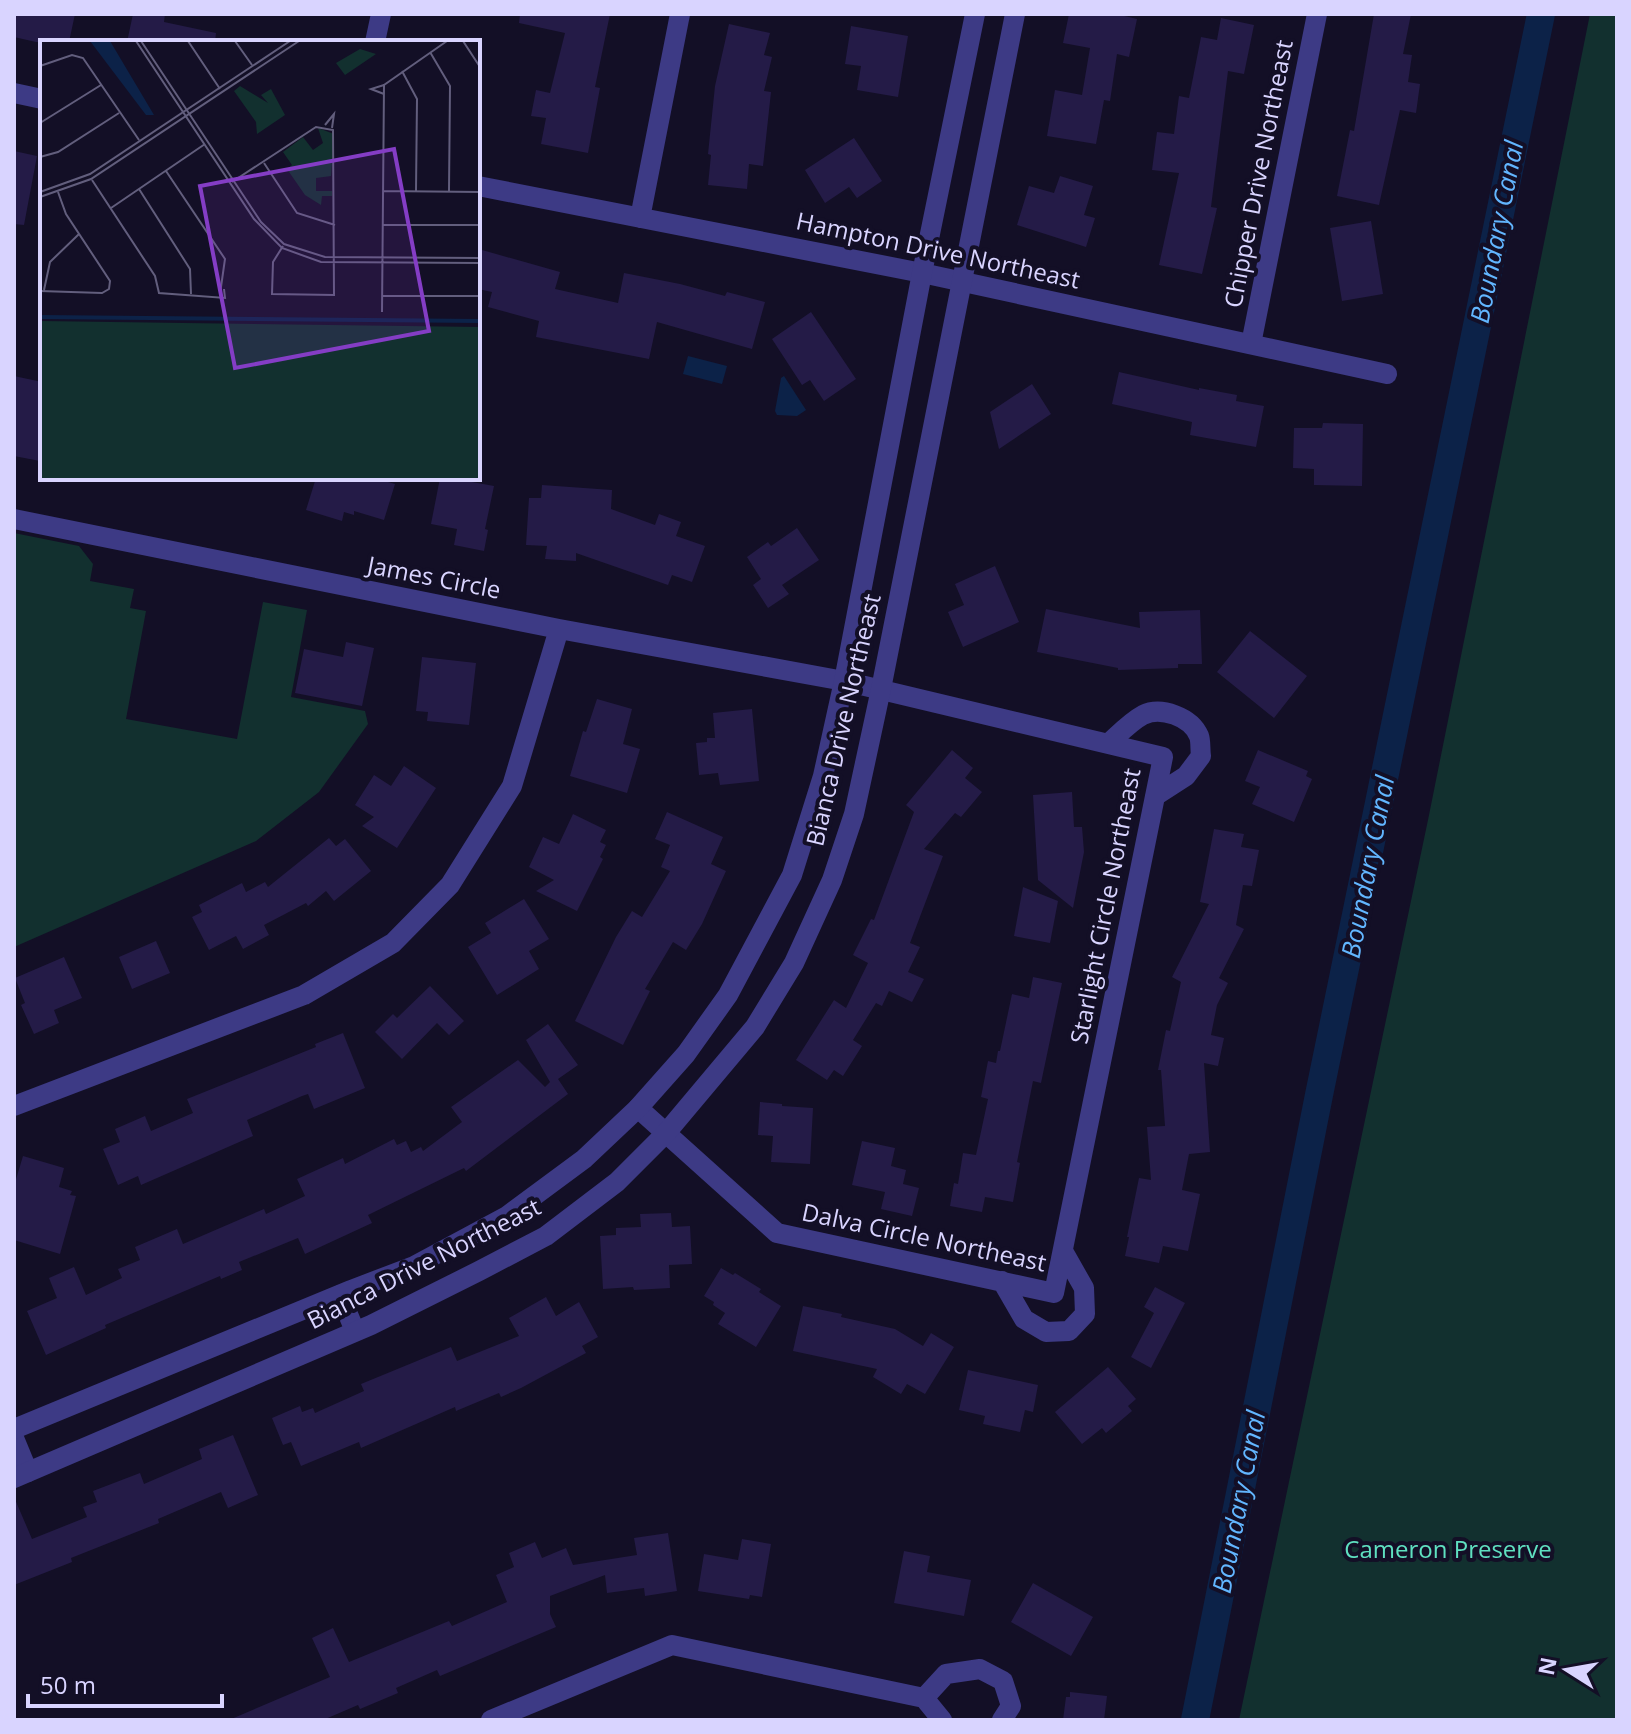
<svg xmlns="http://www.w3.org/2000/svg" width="1631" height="1734" font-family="'Open Sans',sans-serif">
<rect width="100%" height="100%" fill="#130f26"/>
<!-- green -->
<path fill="#12302f" d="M1590 14H1617V1720H1239L1428 820Z
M14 533 79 546 93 564 90 581 134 589 130 608 146 611 126 719 237 739 263 602 307 610 291 697 365 711 368 724 319 792 256 841 14 947Z"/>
<!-- water -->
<path fill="#0c2248" d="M688 356 727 366 722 384 683 374Z
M784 376 806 410 797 416 777 415 775 411 781 378Z"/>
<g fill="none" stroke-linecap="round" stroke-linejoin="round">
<!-- canal -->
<path stroke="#0c2248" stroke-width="28" d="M1195 1720 1319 1095 1541 14"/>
</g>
<!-- building -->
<path fill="#241b47" d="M14 14H75L69 42H36L14 37Z
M133 14H165L164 22 216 33 215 42H127Z
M520 14H610L595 87 600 88 588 153 541 144 546 118 531 116 536 90 550 93 565 33 519 23Z
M1069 14H1116L1137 19 1129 57 1117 54 1110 101 1104 100 1096 144 1047 136 1055 90 1082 95 1090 48 1063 43Z
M1374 14H1411L1403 54 1412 55 1408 82 1420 84 1416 113 1400 110 1379 205 1337 196 1350 130 1354 131Z
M1221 18 1254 25 1244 74 1228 71 1211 207 1217 208 1202 274 1159 265 1179 173 1152 170 1157 132 1174 134 1179 96 1189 98 1201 37 1217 40Z
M729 24 770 33 764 55 772 57 764 91 771 92 763 166 749 164 747 189 708 185 711 155 708 154 715 86Z
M851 26 908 36 898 97 857 90 861 66 845 64Z
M854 138 882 181 857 198 849 187 825 203 805 170Z
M14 151 37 156 24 225 14 224Z
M1060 176 1093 186 1084 215 1095 218 1086 247 1017 225 1029 186 1054 193Z
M1371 221 1383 294 1342 301 1330 228Z
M482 250 560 272 555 289 618 303 624 273 680 284 725 296 727 292 765 302 752 349 657 322 649 359 536 337 539 321 488 307 492 292 478 289V263Z
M811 312 856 379 824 401 810 380 802 385 772 339Z
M1119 372 1199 390V388L1237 395 1236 401 1264 406 1256 447 1190 435 1192 422 1112 404Z
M14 376 42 382V450L40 461 14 456Z
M1032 384 1051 414 999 449 990 412Z
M1323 423 1363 424 1362 486 1314 485V469L1293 468 1294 428H1322Z
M316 478H374L395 484 384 520 354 511V515L344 512 342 521 306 510Z
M440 478H450L494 486 485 529 488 530 484 551 454 545 457 529 431 524Z
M542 485 612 490 611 509 655 525 659 514 681 522 676 536 705 546 692 582 672 575 668 585 576 553V561L545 559 547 546 526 545 529 498H541Z
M797 528 819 560 782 585 789 594 768 608 753 585 761 579 747 557 768 542 771 546Z
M995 566 1019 622 963 647 948 612 964 605 955 584Z
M1046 609 1140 628 1139 612 1200 610 1202 664H1178V668L1118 670V668L1037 652Z
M1250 631 1307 676 1274 718 1217 672Z
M346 642 374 648 362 706 295 693 304 649 343 657Z
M422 657 476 663 469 725 427 721 428 712 416 711Z
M597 699 632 709 623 744 640 749 627 793 570 776 583 731 586 732Z
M752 709 759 781 720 785 718 773 699 775 696 743 707 742V738H715L713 713Z
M952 750 973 768 965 778 982 792 961 817 955 813 924 849 943 856 910 943 920 947 908 972 924 979 912 1002 889 991 882 1006 876 1003 853 1040 862 1046 843 1076 834 1070 827 1080 796 1060 834 1000 846 1008 868 963 853 955 871 919 874 920 914 812 906 805Z
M1258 750 1308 771 1306 776 1312 779 1294 822 1252 804 1260 787 1245 781Z
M404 766 436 788 397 848 362 826 374 817 355 805 374 775 391 786Z
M1072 792 1074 827H1082L1084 852 1073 908 1038 880 1033 795Z
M667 812 723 837 711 864 726 871 702 924 686 950 673 942 645 989 650 991 623 1045 575 1021 616 937 632 911 642 917 670 871 661 867 670 845 655 839Z
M573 814 606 830 600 842 606 845 600 857 603 859 577 911 536 891 554 880 529 867 543 837 559 844Z
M1214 829 1244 834 1241 847 1259 850 1252 886 1243 885 1236 925 1244 929 1219 978 1228 983 1217 1005 1211 1035 1224 1038 1218 1066 1204 1063 1210 1152 1189 1154 1182 1190 1200 1194 1188 1251 1163 1246 1159 1263 1125 1256 1129 1237H1127L1139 1178 1151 1180 1147 1127 1165 1126 1161 1070H1158L1166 1030 1170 1031 1181 982 1172 977 1209 904 1200 902Z
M329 838 336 846 345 839 371 871 334 901 326 891 308 906 306 903 264 925 269 935 243 949 236 936 209 950 192 917 202 912 199 905 242 883 246 892 265 882 268 887Z
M1023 887 1058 901 1050 943 1014 936Z
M524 899 549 939 529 951 539 969 497 995 468 947 491 933 485 923Z
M156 941 170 973 132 989 119 957Z
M64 957 82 998 54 1010 59 1023 34 1034 21 1005 25 1003 15 978Z
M1033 977 1062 983 1041 1083 1033 1081 1017 1162 1020 1163 1013 1202 985 1197 982 1212 950 1206 954 1183 958 1184 963 1153 976 1155 988 1099 981 1097 988 1061 996 1063 998 1051H1000L1012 994 1029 998Z
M430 986 464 1021 449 1035 437 1023 402 1059 375 1032 393 1014 397 1018Z
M548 1024 578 1065 558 1079 568 1094 466 1171 464 1168 368 1215 372 1223 305 1254 298 1238 239 1262 242 1270 221 1279 220 1276 105 1325 106 1328 46 1355 27 1311 57 1298 49 1278 74 1267 86 1295 122 1278 118 1269 140 1260 135 1247 177 1229 183 1244 264 1209 266 1214 305 1196 297 1179 343 1158 345 1164 394 1139 397 1145 406 1141 411 1152 421 1147 423 1151 462 1122 451 1107 518 1060 545 1087 550 1082 526 1040Z
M343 1033 365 1088 314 1109 308 1094 302 1096 247 1120 253 1136 141 1185 138 1176 118 1185 103 1149 120 1142 115 1129 145 1116 151 1131 193 1113 187 1099 316 1047 315 1044Z
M760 1102 782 1104V1106L813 1108 810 1164 771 1162 773 1136 758 1135Z
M862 1141 895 1148 891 1166 906 1170 903 1184 919 1188 912 1216 881 1209 885 1192 852 1185Z
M23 1156 64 1168 59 1187 72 1191 70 1195 76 1196 60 1254 14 1240V1186Z
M671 1213 672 1227 690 1226 692 1264 669 1265 670 1288 634 1290 633 1287 603 1289 600 1236 616 1235V1228L641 1227 640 1214Z
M721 1268 733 1275 735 1273 761 1289 759 1292 781 1306 756 1347 718 1324 725 1313 713 1305 714 1302 704 1296Z
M1155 1287 1185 1303 1151 1368 1131 1357 1154 1313 1144 1307Z
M546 1297 556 1316 579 1302 598 1337 582 1346 586 1353 521 1388 501 1397 499 1393 456 1411 455 1407 361 1448 359 1442 301 1466 291 1442 283 1445 272 1418 300 1406 302 1412 313 1408 315 1413 364 1391 361 1384 451 1347 457 1361 519 1336 509 1318Z
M803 1306 842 1314 841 1317 895 1329 923 1346 931 1333 954 1347 925 1394 907 1384 901 1394 873 1377 877 1369 793 1351Z
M1108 1367 1136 1399 1128 1406 1132 1411 1106 1433 1102 1428 1082 1444 1055 1412Z
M968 1370 1038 1385 1033 1412 1025 1410 1020 1432 983 1424 985 1416 959 1410Z
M233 1435 258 1495 228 1508 221 1492 158 1519 159 1523 71 1558 72 1562 14 1585V1497L32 1539 87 1517 83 1507 97 1502 93 1491 140 1473 144 1484 202 1459 199 1449Z
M668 1533 677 1591 645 1596 644 1588 607 1593 605 1575 550 1596V1614L556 1627 440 1676 437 1670 396 1688 398 1693 360 1709 358 1705 323 1720H229L330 1677 312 1638 333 1628 349 1662 449 1621 452 1626 507 1602 496 1575 514 1567 509 1553 535 1542 542 1558 566 1548 573 1565 637 1555 634 1538Z
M742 1539 771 1544 762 1597 750 1595 749 1599 698 1591 704 1554 738 1560Z
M904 1551 930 1556 927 1572 971 1580 964 1616 894 1603Z
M1033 1583 1093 1617 1071 1656 1011 1622Z
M1070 1692 1107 1696 1104 1720H1063L1066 1697H1070Z"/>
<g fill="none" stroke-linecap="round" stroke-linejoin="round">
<!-- minor -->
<path stroke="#3d3a85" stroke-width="20" d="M375 42 381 14
M14 93 42 99
M478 186 922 273 1387 374
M640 218 680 14
M1251 344 1317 14
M14 519 559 629 844 681 1163 757 1054 1293 777 1233 638 1108
M1108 744C1119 734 1130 722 1143 715 1161 706 1191 717 1199 736 1201 741 1200 750 1201 756L1186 776 1155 796
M14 1106 304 995 393 943 450 885 512 786 559 629
M1002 1281 1024 1319 1046 1332 1069 1331 1085 1314 1084 1288 1063 1251
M340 1295 355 1331
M14 1438 28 1472
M924 1698 946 1674 980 1669 1003 1681 1011 1706 1002 1720
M491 1720 672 1645 924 1698 942 1720"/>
<!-- tertiary -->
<path stroke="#3d3a85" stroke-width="20" d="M14 1429 351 1290 414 1266 507 1216 584 1159 638 1108 686 1054 728 995 792 875 823 776 844 681 922 273 975 14
M14 1478 371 1325 479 1271 546 1236 617 1182 666 1133 755 1027 794 963 832 880 854 814 881 689 1015 14"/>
</g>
<g text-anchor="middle" stroke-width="8" stroke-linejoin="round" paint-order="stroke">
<!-- street labels -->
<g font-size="24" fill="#d9d4ff" stroke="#130f26">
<text transform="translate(1259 174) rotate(-79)" y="8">Chipper Drive Northeast</text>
<text transform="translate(938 251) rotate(12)" y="8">Hampton Drive Northeast</text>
<text transform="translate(434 578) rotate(11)" y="8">James Circle</text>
<text transform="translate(844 720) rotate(-77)" y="8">Bianca Drive Northeast</text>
<text transform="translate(1106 906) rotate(-79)" y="8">Starlight Circle Northeast</text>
<text transform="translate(924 1238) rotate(12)" y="8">Dalva Circle Northeast</text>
<text transform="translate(424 1264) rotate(-27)" y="8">Bianca Drive Northeast</text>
</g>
<!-- park labels -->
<g font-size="24" fill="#5fe0c0" stroke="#130f26">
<text x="1448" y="1558">Cameron Preserve</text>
</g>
<!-- water labels -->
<g font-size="26" font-style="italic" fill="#62b6ff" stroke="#130f26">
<text transform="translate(1497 232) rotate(-79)" y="9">Boundary Canal</text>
<text transform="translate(1368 867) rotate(-79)" y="9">Boundary Canal</text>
<text transform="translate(1239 1502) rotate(-79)" y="9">Boundary Canal</text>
</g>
</g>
<!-- overview -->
<g transform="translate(40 40)">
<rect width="440" height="440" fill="#130f26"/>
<path d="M320 9 336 14 305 35 296 23ZM200 46 228 63 221 55 231 49 245 75 217 94 216 82 194 51ZM278 88 294 94 291 136 276 138V151H292V156H282L281 165 265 155 247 129 252 125 243 112 263 97 273 110 283 103ZM0 281 440 287V439H0Z" fill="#12302f"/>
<path d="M50 1H70L114 75H106Z" fill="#0c2248"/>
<path fill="none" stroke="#0c2248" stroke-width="4" d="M0 277 440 281"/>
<path fill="none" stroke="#625e7d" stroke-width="2" d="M96 1 214 179 242 208 281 222 440 223M101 1 221 182 244 204 285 217 440 218M148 1 180 49M195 1 212 25M423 1 440 27M390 12 410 46 409 151M0 26 32 15 43 18 99 100M362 31 377 59 376 151M344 54 331 49 344 45M0 83 61 45M285 85 294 74 292 88M0 117 18 112 79 73M224 123 257 173 295 185M126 131 185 219 180 254M52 140 115 236 119 253 185 258 184 249M192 142 276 87 293 90 294 255 232 254 233 222 243 206M99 149 150 229 151 254M343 151 440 152M0 152 50 134 250 1M0 157 51 139 259 1M71 168 165 104M343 185H440M4 250 10 222 39 194M0 251 62 253 69 249 70 241 26 174 18 152M342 256H440M342 272 344 45 407 1"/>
<path fill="#843dc5" fill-opacity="0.15" stroke="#843dc5" stroke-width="4" d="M354 109 389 291 195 328 160 146Z"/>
<rect width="440" height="440" fill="none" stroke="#d9d4ff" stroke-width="4"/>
</g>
<!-- border -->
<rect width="1631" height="1734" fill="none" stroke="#d9d4ff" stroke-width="32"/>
<!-- north arrow -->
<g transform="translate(1567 1670) rotate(281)" stroke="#130f26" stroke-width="6" paint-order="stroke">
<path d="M0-6L14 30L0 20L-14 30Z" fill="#d9d4ff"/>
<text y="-12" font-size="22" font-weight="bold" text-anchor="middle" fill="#d9d4ff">N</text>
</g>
<!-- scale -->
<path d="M28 1694v12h194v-12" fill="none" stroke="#d9d4ff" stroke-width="4"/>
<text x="40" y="1694" font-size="24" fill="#d9d4ff" stroke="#130f26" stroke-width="6" paint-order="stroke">50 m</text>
</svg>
